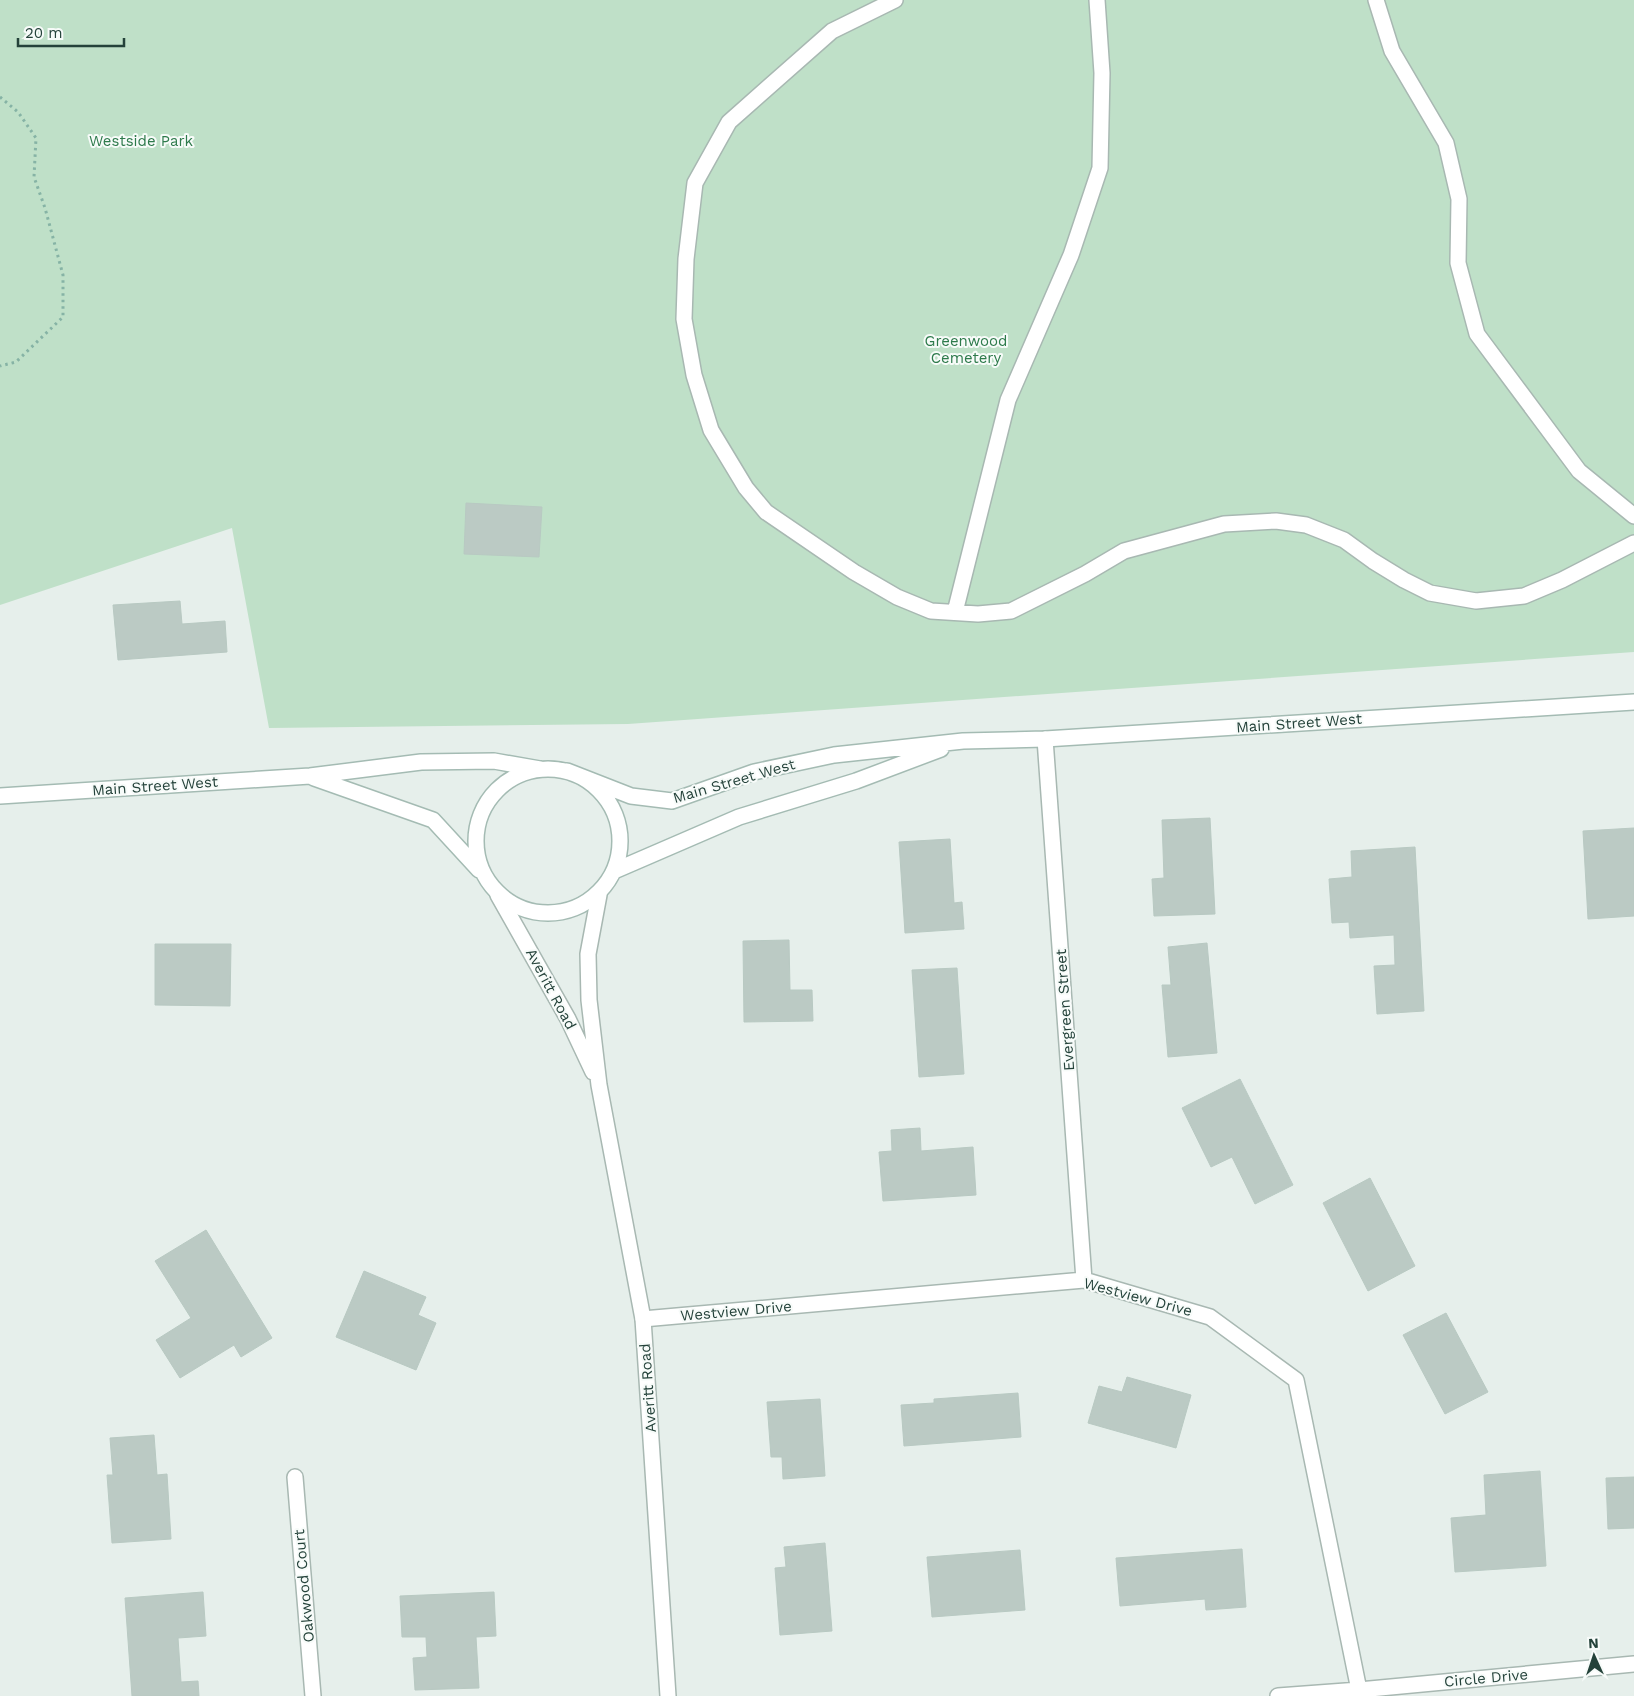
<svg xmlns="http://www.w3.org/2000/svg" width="1634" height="1696" font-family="'Work Sans',sans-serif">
<rect width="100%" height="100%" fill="#e6efeb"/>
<!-- green -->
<path fill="#bfe0c8" d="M0 0H1634V652L628 724 269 728 232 528 0 605Z"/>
<!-- building -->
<path fill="#bbcac4" stroke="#b8c9c2" d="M466 503 542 507 539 557 464 554Z
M180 601 182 624 225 621 227 652 118 660 113 605Z
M1210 818 1215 914 1154 916 1152 879 1164 878 1162 820Z
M1634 828V916L1588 919 1583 831Z
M950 839 954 903 962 902 964 929 905 933 899 842Z
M1415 847 1424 1011 1377 1014 1374 966 1395 965 1394 935 1350 938 1349 922 1332 923 1329 879 1352 877 1351 851Z
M789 940 790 990H812L813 1021 744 1022 743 941Z
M1207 943 1217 1053 1168 1057 1162 985H1171L1168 947Z
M155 944H231L230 1006 155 1005Z
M957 968 964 1074 919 1077 912 970Z
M1240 1079 1293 1185 1255 1204 1232 1157 1211 1167 1182 1108Z
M920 1128 921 1151 973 1147 976 1195 883 1201 879 1152 892 1151 891 1130Z
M1370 1178 1415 1266 1368 1291 1323 1203Z
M206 1230 272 1338 241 1357 234 1345 180 1378 156 1340 191 1318 155 1261Z
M364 1271 426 1297 418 1315 436 1323 416 1370 336 1337Z
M1446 1313 1488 1392 1445 1414 1403 1335Z
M1127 1377 1191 1395 1176 1448 1088 1423 1099 1386 1122 1392Z
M1018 1393 1021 1437 904 1446 901 1405 934 1403V1399Z
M820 1399 825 1476 783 1479 782 1457H771L767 1402Z
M154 1435 157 1475 167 1474 171 1539 112 1543 107 1475H113L110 1438Z
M1540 1471 1546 1566 1455 1572 1451 1518 1486 1515 1484 1475Z
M1634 1477V1528L1608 1529 1606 1478Z
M825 1543 832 1631 780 1635 775 1568 786 1567 784 1547Z
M1242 1549 1246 1607 1206 1610 1205 1599 1120 1606 1116 1558Z
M1020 1550 1025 1610 932 1617 927 1557Z
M203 1592 206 1636 178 1638 181 1682 198 1681 199 1696H132L125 1598Z
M494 1592 496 1636 476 1637 479 1688 415 1690 413 1658 427 1657 426 1637H402L400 1596Z"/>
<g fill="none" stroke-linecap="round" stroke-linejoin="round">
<!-- service casing -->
<g stroke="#a8b8b2" stroke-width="18">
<path id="service" d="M895 0 832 31 729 122 695 183 686 259 684 319 694 375 711 430 746 488 766 512 854 572 897 597 931 611 978 614 1011 611 1085 574 1124 551 1224 524 1276 521 1306 525 1344 540 1373 561 1404 580 1430 593 1476 601 1524 596 1562 580 1634 543
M1376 0 1392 51 1446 143 1459 199 1458 263 1477 334 1579 471 1634 516
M955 612 1008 400 1071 255 1100 168 1102 73 1097 0"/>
</g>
<!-- minor casing -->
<g stroke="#a8b8b2" stroke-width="18">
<path id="minor" d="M1045 739 1084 1280
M643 1319 1084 1280 1210 1317 1296 1380 1359 1690
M295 1477 313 1696
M1278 1696 1359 1690 1634 1664"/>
</g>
<!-- tertiary casing -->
<g stroke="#a8b8b2" stroke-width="18">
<path id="tertiary" d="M498 895 568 1019 593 1072
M599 895 588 954 589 1000 599 1085 643 1319 668 1696"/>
</g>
<!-- secondary casing -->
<g stroke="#a4bbb3" stroke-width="18">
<path id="secondary" d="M476 841a72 72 0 1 1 144 0a72 72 0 1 1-144 0Z
M567 771 631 796 672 801 754 772 834 755 963 741 1045 739 1634 702
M314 778 433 820 479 870
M0 796 310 776 421 762 494 761 540 769
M614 871 739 817 856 781 941 749"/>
</g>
<!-- path -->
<path stroke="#86b3a5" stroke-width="3" stroke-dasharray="2.5 4" stroke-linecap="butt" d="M0 97 18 112 36 138 34 177 45 208 63 275V317L16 362 0 366"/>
<!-- service -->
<use href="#service" stroke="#fff" stroke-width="15"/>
<!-- minor -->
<use href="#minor" stroke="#fff" stroke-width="15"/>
<!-- tertiary -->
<use href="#tertiary" stroke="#fff" stroke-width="15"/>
<!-- secondary -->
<use href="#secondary" stroke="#fff" stroke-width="15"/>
</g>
<g text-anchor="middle" stroke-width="4" stroke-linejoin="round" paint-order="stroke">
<!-- park labels -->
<g font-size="15" fill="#2d7a4b" stroke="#f7fbf9">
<text x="141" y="146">Westside Park</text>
<text x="966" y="346">Greenwood<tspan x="966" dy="17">Cemetery</tspan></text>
</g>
<!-- street labels -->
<g font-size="15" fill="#24423a" stroke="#f7fbf9">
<text transform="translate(1299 723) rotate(-4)" y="5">Main Street West</text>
<text transform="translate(734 781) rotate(-16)" y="5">Main Street West</text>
<text transform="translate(155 786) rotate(-4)" y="5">Main Street West</text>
<text transform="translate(551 989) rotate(62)" y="5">Averitt Road</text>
<text transform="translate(1065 1010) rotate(-94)" y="5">Evergreen Street</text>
<text transform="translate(1138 1297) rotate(15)" y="5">Westview Drive</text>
<text transform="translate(736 1311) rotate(-5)" y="5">Westview Drive</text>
<text transform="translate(648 1388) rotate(-94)" y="5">Averitt Road</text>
<text transform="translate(304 1586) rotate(-95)" y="5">Oakwood Court</text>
<text transform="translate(1486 1678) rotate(-5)" y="5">Circle Drive</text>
</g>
</g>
<!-- north arrow -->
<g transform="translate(1594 1656) rotate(357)" stroke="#f7fbf9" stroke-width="4" paint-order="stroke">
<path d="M0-4L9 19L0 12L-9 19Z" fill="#24423a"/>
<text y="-8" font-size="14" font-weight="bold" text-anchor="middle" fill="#24423a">N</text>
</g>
<!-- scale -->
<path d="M18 38v8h106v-8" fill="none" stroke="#24423a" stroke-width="2.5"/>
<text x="25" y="38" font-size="15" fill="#24423a" stroke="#f7fbf9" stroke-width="4" paint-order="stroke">20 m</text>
</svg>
